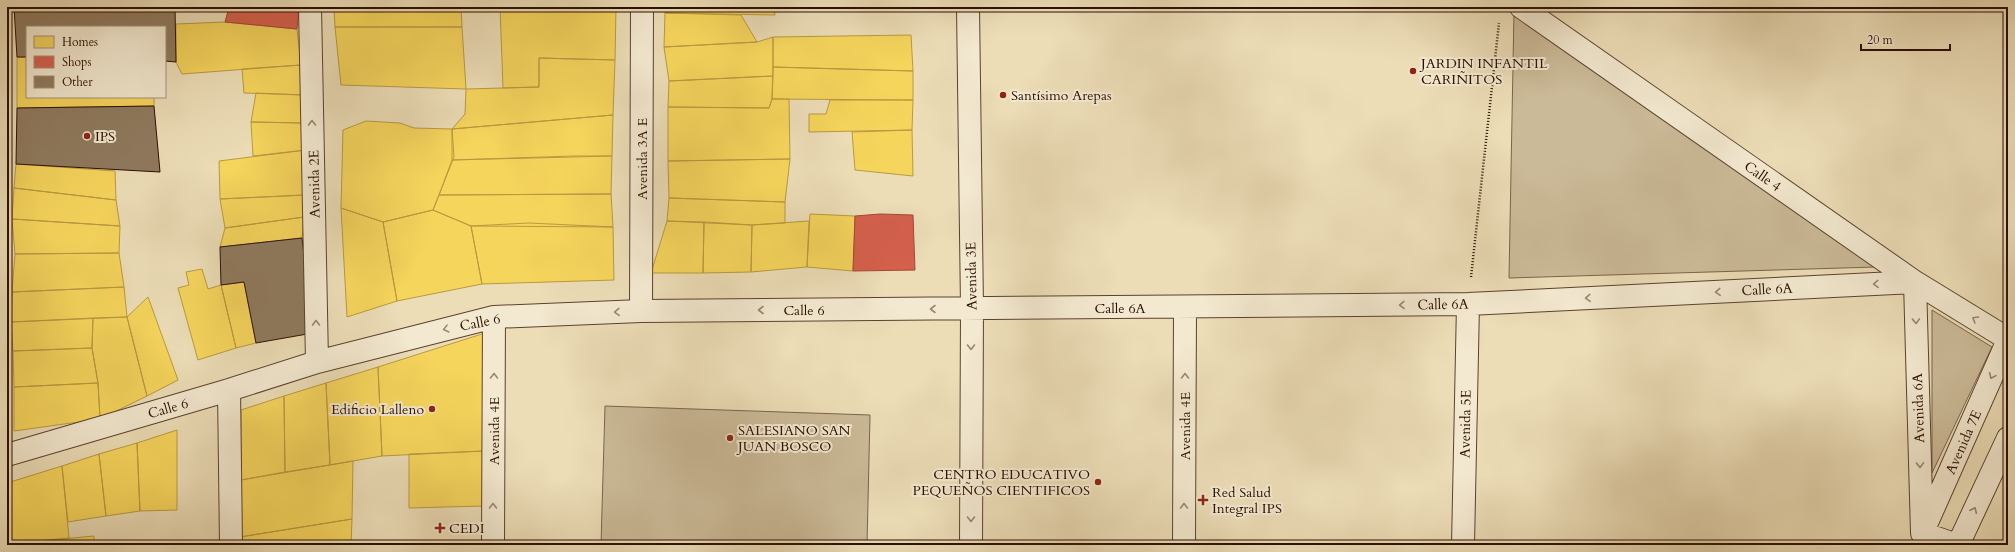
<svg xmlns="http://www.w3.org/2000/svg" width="2015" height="552" font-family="Cardo,serif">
<rect width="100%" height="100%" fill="#ecddb7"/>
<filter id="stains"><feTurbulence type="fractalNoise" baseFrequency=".005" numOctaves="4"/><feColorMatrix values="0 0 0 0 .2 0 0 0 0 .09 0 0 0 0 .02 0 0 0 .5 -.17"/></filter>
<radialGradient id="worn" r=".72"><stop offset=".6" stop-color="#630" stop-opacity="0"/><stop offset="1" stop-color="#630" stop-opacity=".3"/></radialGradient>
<!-- green -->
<path fill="#cbba98" stroke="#7b644c" d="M1514 11 1876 267 1509 278Z
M1932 310 1992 347 1932 473Z
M605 406 870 415 867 545H601Z"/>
<!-- homes -->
<path fill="#f6d55c" stroke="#b99a40" d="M334 7H461L462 27H335Z
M500 7H616L615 60 539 58V87L503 88Z
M665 7H774L775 15 665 13Z
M665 13 741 15 757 42 664 47Z
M225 22 297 29 301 65 182 74 176 62V24Z
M335 27H462L466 89 341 85Z
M911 35 913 71 773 67V37Z
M773 37V76L669 81 664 47 757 42Z
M17 57H27V97H154V106L17 108Z
M539 58 615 60 613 115 452 129 465 114 466 89 539 87Z
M301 65 304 95 244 93 242 69Z
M773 67 913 71V100L772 99Z
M773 76 772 99 769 108 668 107 669 81Z
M256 93 304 95 302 123 251 122Z
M772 99H789L790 159 668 161V107L769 108Z
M830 100H913L912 130 809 132V114H826Z
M613 115 612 156 452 160V129Z
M366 121 400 123 414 128 452 129 454 157 433 210 383 222 341 208 343 130Z
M251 122 302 123 306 150 253 156Z
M912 130 913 176 855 170 852 132Z
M306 150 305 195 220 199 219 161Z
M574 156H612L611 194 439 195 452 160Z
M790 159 785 202 669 198 668 161Z
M16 164 115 171 116 200 14 188Z
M14 188 116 200 120 226 12 219Z
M611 194 613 227 471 226 433 210 439 195Z
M305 195 304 217 225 228 220 199Z
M669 198 785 202V223L752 225 667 221Z
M341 208 383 222 397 301 347 317Z
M433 210 471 226 482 284 397 301 383 222Z
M810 214 855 216 853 271 807 267Z
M304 217 302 238 220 247 225 228Z
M12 219 120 226 119 253 15 254Z
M667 221 704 222 703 273H651Z
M809 221 807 267 751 272 752 225Z
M704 222 752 225 751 272 703 273Z
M529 223 613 227 614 280 482 284 471 226Z
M119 253 124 287 12 292 15 254Z
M202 269 208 289 221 285 236 348 198 360 178 288 189 285 186 272Z
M244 282 256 343 236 348 221 285Z
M124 287 127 317 11 322 12 292Z
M148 297 178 380 147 396 127 317Z
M127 317 147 396 100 419 98 383 92 348 93 318Z
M93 318 92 348 13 351 11 322Z
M485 333 484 451 382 456 378 367Z
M92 348 98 383 14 387 13 351Z
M378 367 382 456 330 465 326 383Z
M98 383 100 419 14 431V387Z
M326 383 330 465 285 472 284 396Z
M284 396 285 472 241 480V410Z
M177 430V510L140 511 137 443Z
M137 443 140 511 106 516 99 454Z
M484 451 483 506 409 508V454Z
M99 454 106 516 68 522 62 466Z
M353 461 352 519 240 537 241 480Z
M62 466 69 538 7 544V483Z
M352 519 351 545H241L240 537Z
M94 536V545H7V544Z"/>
<!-- shops -->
<path fill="#d6604d" stroke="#a34836" d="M229 7H299L297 29 225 22Z
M880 214 913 215 915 270 853 271 855 216Z"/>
<!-- building -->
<path fill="#8f7a5f" stroke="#2b0f00" d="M14 7H175L176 62 165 61V27H27V57H17Z
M154 106 160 172 16 164 17 108Z
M302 238 313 333 256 343 244 282 221 285 220 247Z"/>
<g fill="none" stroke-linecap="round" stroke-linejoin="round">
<!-- minor casing -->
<g stroke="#5b422e" stroke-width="24">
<path id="minor" d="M310 7 317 362
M968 7 972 308 971 545
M1521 7 1915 282 2008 339
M1915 282 1922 533 1957 545
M641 311 642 7
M229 390 231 545
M7 455 229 390 317 362 494 317 641 311 1468 304 1915 282
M1925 527 2008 340
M493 545 494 317
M1184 545 1185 308
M1463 545 1468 304
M1958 545 2008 438"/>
</g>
<!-- path -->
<path stroke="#2b0f00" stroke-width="2.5" stroke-dasharray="1 2" stroke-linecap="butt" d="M1471 277 1499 23"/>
<!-- minor -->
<use href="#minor" stroke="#f3e9d0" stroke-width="22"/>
</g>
<!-- one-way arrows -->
<defs><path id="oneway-chevron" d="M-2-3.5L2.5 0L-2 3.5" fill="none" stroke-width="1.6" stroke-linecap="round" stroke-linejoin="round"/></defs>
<g stroke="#998772">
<use href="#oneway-chevron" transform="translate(312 123) rotate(-91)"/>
<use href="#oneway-chevron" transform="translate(1876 284) rotate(177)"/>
<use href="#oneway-chevron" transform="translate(1718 292) rotate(177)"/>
<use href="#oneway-chevron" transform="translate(1588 298) rotate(177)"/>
<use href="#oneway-chevron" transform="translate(1402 305) rotate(179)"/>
<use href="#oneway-chevron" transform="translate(933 309) rotate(180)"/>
<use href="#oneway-chevron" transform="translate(761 310) rotate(180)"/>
<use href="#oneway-chevron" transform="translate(617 312) rotate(178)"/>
<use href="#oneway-chevron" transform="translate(1975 319) rotate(-149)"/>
<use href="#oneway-chevron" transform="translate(1916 321) rotate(88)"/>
<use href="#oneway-chevron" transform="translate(316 323) rotate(-91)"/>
<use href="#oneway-chevron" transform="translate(446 329) rotate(166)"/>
<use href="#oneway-chevron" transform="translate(971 347) rotate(90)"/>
<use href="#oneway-chevron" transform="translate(494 376) rotate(-90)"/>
<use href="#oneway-chevron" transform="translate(1185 376) rotate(-90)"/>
<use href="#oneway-chevron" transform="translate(1992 376) rotate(114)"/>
<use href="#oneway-chevron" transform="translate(1920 465) rotate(88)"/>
<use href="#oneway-chevron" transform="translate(493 506) rotate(-90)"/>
<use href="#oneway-chevron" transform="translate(1184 506) rotate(-90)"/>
<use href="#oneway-chevron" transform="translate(1974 510) rotate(-65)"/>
<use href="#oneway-chevron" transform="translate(971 519) rotate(90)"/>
</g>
<!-- markers -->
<g fill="#8f2418" stroke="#f3e9d0" stroke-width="1.5">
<circle cx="1413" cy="71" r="4"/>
<circle cx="1003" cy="95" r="4"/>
<circle cx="87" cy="136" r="4"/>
<circle cx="432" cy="409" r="4"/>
<circle cx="730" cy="438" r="4"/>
<circle cx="1098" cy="482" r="4"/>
<path d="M1201 494h4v4h4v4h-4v4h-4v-4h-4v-4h4z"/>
<path d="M438 522h4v4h4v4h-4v4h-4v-4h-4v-4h4z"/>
</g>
<g text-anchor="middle" stroke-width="4" stroke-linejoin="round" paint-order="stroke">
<!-- poi labels -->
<g font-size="14" fill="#2b0f00" stroke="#f3e9d0" text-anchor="start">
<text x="1421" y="68">JARDIN INFANTIL<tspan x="1421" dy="16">CARIÑITOS</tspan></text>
<text x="1011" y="100">Santísimo Arepas</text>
<text x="95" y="141">IPS</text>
<text x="424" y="414" text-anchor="end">Edificio Lalleno</text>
<text x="738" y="435">SALESIANO SAN<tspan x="738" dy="16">JUAN BOSCO</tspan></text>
<text x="1090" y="479" text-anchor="end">CENTRO EDUCATIVO<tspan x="1090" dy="16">PEQUEÑOS CIENTIFICOS</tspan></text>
<text x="1212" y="497">Red Salud<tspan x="1212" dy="16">Integral IPS</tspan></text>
<text x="449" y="533">CEDI</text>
</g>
<!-- street labels -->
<g font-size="14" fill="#2b0f00" stroke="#f3e9d0">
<text transform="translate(642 159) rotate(-90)" y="5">Avenida 3A E</text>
<text transform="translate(1763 176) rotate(35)" y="5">Calle 4</text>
<text transform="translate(314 184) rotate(-91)" y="5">Avenida 2E</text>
<text transform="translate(971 276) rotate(-91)" y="5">Avenida 3E</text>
<text transform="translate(1767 289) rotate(-3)" y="5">Calle 6A</text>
<text transform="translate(1443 304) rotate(-1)" y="5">Calle 6A</text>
<text x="1120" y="313">Calle 6A</text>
<text x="804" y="315">Calle 6</text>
<text transform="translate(480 322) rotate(-11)" y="5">Calle 6</text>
<text transform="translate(168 408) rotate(-16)" y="5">Calle 6</text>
<text transform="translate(1918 408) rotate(-92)" y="5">Avenida 6A</text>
<text transform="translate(1465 424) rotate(-89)" y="5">Avenida 5E</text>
<text transform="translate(1185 426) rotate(-90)" y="5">Avenida 4E</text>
<text transform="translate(494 431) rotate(-90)" y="5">Avenida 4E</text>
<text transform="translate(1963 442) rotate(-66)" y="5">Avenida 7E</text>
</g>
</g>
<!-- margin -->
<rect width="2015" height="552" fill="none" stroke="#ecddb7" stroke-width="24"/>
<rect x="8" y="8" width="1999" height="536" fill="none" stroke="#2b0f00" stroke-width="2"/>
<rect x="12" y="12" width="1991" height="528" fill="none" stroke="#2b0f00"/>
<!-- legend -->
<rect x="26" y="26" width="140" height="72" fill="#f3e9d0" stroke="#a3927d"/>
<rect x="34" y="36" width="20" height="12" fill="#f6d55c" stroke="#a3927d"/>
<text x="62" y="46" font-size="12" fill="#2b0f00">Homes</text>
<rect x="34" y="56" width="20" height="12" fill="#d6604d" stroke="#a3927d"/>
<text x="62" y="66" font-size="12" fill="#2b0f00">Shops</text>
<rect x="34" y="76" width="20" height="12" fill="#8f7a5f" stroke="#a3927d"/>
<text x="62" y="86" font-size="12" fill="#2b0f00">Other</text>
<!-- scale -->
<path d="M1861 44v6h89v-6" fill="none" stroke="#2b0f00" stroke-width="2"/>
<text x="1867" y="44" font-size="12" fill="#2b0f00" stroke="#f3e9d0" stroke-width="3" paint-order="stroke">20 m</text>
<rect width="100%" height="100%" filter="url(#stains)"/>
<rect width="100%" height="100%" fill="url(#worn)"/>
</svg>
